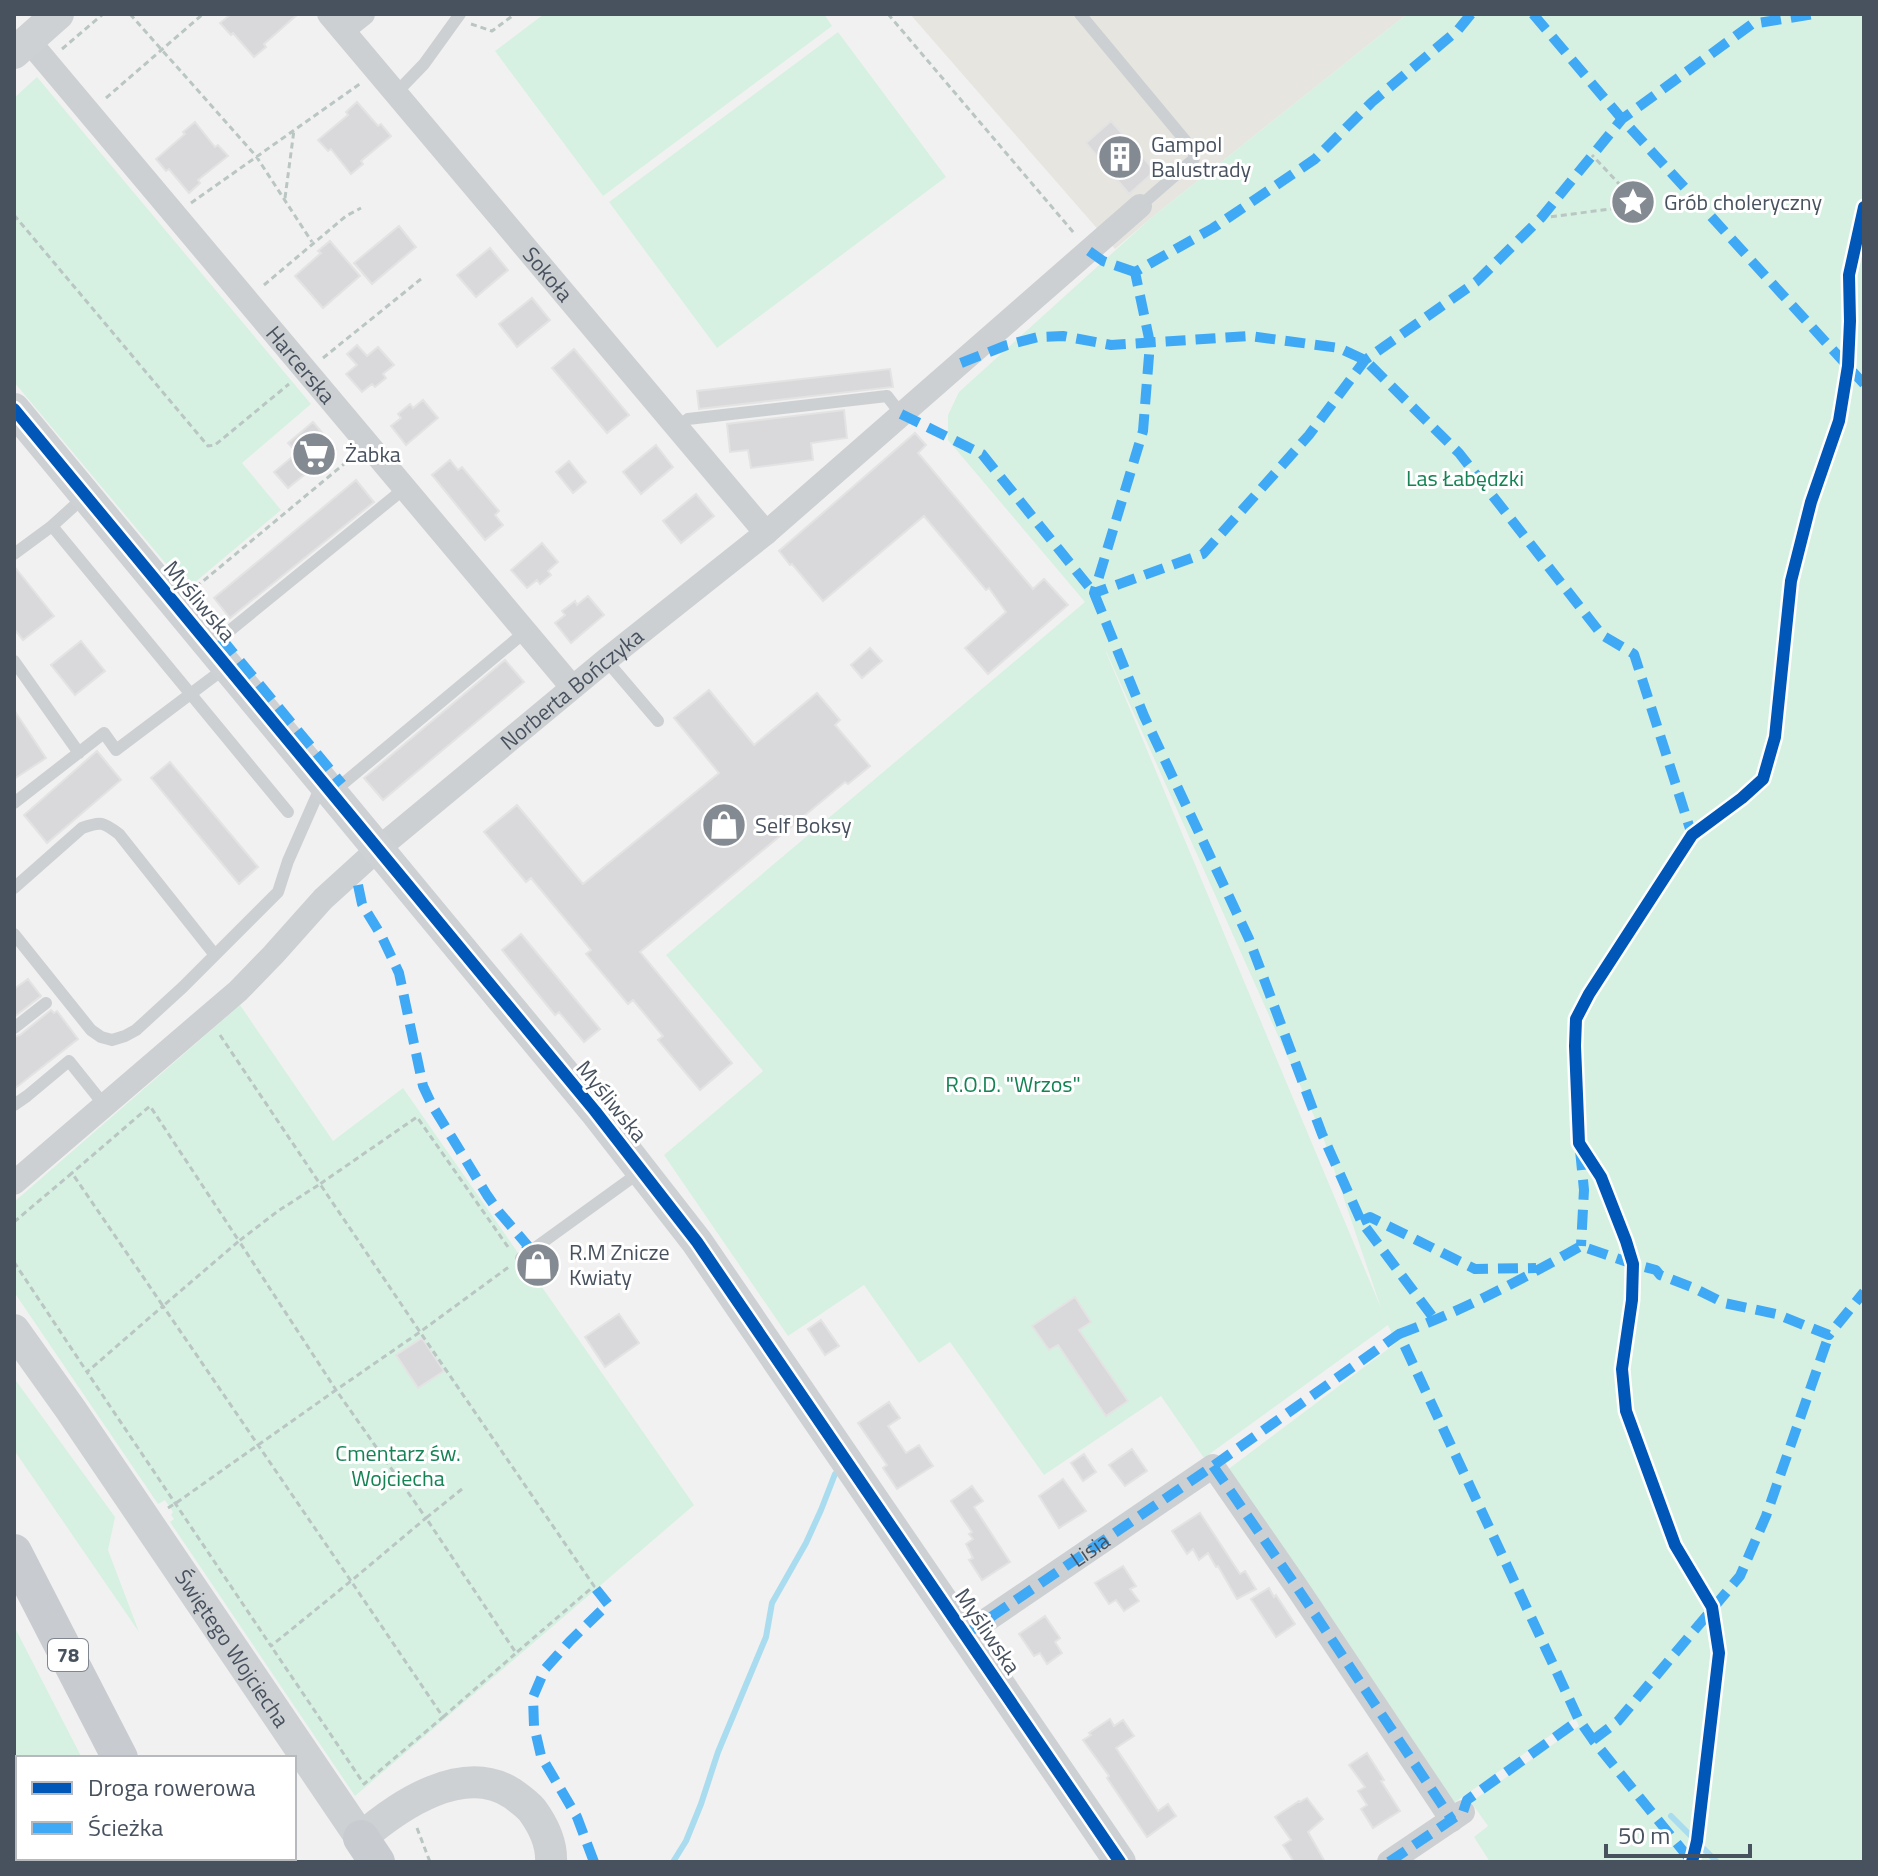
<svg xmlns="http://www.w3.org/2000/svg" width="1878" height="1876" font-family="'Titillium Web',sans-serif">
<rect width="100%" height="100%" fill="#f2f1f1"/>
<!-- commercial -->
<path fill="#e6e5e0" d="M910 14H1407L1151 218 1115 249Z"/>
<!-- green -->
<path fill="#d6f1e2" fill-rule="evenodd" d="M544 14H824L832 26 603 196 495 51Z
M1407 14H1864V1862H1490L1474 1837 1488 1826 1471 1802 1579 1726 1575 1718 1441 1812 1218 1477 1396 1343 1388 1325 1204 1458 1161 1396 1044 1475 950 1342 919 1363 864 1285 788 1336 664 1155 763 1071 666 955 1085 602 948 440V415L959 392 1151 218ZM1106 651 1322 1134 1381 1308 1106 652Z
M838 32 946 177 717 348 609 202Z
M37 77 311 404 242 463 281 510 187 589 14 382V98Z
M240 1005 333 1141 403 1088 694 1505 355 1796 170 1522 174 1519 171 1515 173 1512 165 1500 158 1504 14 1292V1202Z
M14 1378 115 1517 108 1550 139 1632 14 1450Z
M14 1626 82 1758H18V1858H134L136 1862H14Z"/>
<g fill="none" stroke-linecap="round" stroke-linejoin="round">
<!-- stream -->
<path stroke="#aadcef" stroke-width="6" d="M1671 1816 1717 1862
M673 1862 686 1841 701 1804 718 1752 766 1637 772 1603 806 1543 821 1510 835 1474"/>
</g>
<!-- building -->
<path fill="#d9d9db" stroke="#e3e3e4" stroke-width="2" d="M231 14H298L264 44 266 47 254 57 233 33 231 35 220 23Z
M357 102 378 126 381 124 391 136 361 161 363 164 351 174 331 149 328 151 318 140 348 115 346 112Z
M1111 121 1155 171 1129 194 1086 143Z
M195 122 215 147 218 145 228 156 198 180 200 183 189 193 169 169 166 171 156 159 185 134 183 132Z
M399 226 416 247 372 284 354 263Z
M330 241 360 276 323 308 295 276 321 253 318 251Z
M490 248 508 270 476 297 457 275Z
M532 298 550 320 517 347 499 324Z
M357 345 367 356 378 347 394 365 383 374 386 378 375 387 372 384 362 392 346 374 357 365 347 354Z
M574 349 629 415 607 433 552 368Z
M890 369 893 387 699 409 697 391Z
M423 400 438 418 406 445 391 426 401 418 398 414 410 404 413 408Z
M844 410 847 438 811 443 813 460 751 468 748 450 730 452 727 424Z
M313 422 336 449 288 488 274 472 297 453 288 443Z
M915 433 926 445 918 453 1033 589 1044 579 1068 605 988 674 965 648 1006 612 989 588 986 590 924 516 823 601 792 564 790 565 779 551Z
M656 445 673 467 641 494 623 472Z
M450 460 458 470 462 467 499 511 495 515 503 525 485 540 432 475Z
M569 461 586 482 573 493 556 472Z
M356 480 374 502 230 618 214 598Z
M696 494 714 516 681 543 663 521Z
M542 543 558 562 548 571 551 575 540 584 537 580 527 588 511 570Z
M14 566 54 616 23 640 14 629Z
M588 596 604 615 571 643 555 623 565 615 562 611 575 601 577 605Z
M81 641 105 671 75 695 51 665Z
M870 648 882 661 862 678 851 665Z
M505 660 524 682 383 800 364 778Z
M709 690 754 745 817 693 840 720 835 725 870 766 848 784 845 782 640 952 732 1063 700 1090 658 1040 663 1036 633 1000 628 1004 586 954 591 950 531 878 526 882 484 832 517 805 583 884 719 773 674 718Z
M14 710 46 758 14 779Z
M97 751 121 780 47 843 24 815Z
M170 762 258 867 239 884 151 778Z
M521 934 600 1029 584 1042 559 1012 555 1015 502 950Z
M28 979 41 996 14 1017V989Z
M51 1010 54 1013 57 1011 78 1039 14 1089V1037L20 1035Z
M1075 1297 1091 1322 1079 1330 1128 1401 1106 1416 1058 1345 1049 1350 1032 1326Z
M619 1314 639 1343 605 1367 585 1337Z
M821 1320 839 1346 825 1355 808 1329Z
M422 1338 444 1371 418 1388 396 1355Z
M889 1402 900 1418 888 1426 906 1453 919 1445 933 1466 897 1489 883 1468 887 1465 858 1423Z
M1132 1449 1147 1471 1125 1486 1109 1465Z
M1084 1454 1096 1472 1083 1481 1071 1463Z
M1063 1479 1086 1511 1059 1528 1039 1496Z
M972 1486 983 1501 974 1507 1010 1562 982 1580 969 1560 973 1558 966 1544 973 1539 969 1534 972 1532 951 1501Z
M1200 1513 1240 1574 1245 1571 1256 1589 1237 1599 1218 1566 1216 1567 1208 1553 1199 1560 1193 1549 1187 1554 1172 1531Z
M1123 1566 1136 1586 1130 1589 1139 1601 1124 1611 1116 1600 1109 1604 1095 1583Z
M1269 1588 1274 1597 1276 1595 1295 1624 1276 1637 1251 1599Z
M1045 1616 1060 1638 1055 1642 1062 1653 1047 1664 1040 1653 1034 1656 1019 1634Z
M1110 1719 1114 1726 1123 1720 1134 1736 1116 1748 1158 1811 1168 1804 1176 1816 1147 1837 1107 1778 1109 1776 1083 1740 1091 1735 1089 1733Z
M1367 1753 1384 1780 1381 1781 1400 1811 1373 1828 1361 1809 1367 1805 1358 1791 1365 1787 1349 1765Z
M1307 1798 1323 1819 1308 1832 1325 1862H1294L1283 1845 1291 1840 1275 1817 1299 1801 1300 1802Z"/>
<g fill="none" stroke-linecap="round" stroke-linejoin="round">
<!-- path -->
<path stroke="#bac6c3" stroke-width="3" stroke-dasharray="6 4" stroke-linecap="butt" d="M130 14 256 156 312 242
M888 14 1074 233
M471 24 492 31 515 14
M62 49 103 14
M106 98 203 14
M285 198 294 130
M191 203 361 83
M14 215 208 446 215 445 289 384
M1541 218 1634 206 1636 202 1592 155
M264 285 346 216 361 208
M323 358 421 279
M196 587 350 459
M220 1035 320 1184 417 1117 508 1247
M14 1222 72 1173 163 1306 239 1241 150 1106 72 1173
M14 1262 87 1372
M462 1489 426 1518 516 1653 594 1586 420 1332 336 1390 239 1241 278 1211 320 1184 420 1332 510 1266
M168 1508 176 1503 336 1390 426 1518 351 1581 163 1306 87 1372 271 1646 351 1581 443 1717 364 1784 271 1646
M443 1717 515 1654
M417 1828 430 1862"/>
<!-- lane -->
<path stroke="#cdd0d2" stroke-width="12" d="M1080 14 1194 151V159L1140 206
M396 93 424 64 460 14
M677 427 688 419 887 396 901 414
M84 497 52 526 288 812
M14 554 52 526
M212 645 405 488
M606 660 658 721
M14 661 79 753
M333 792 525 632
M14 803 104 733 116 750 225 668
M14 888 82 828C101 821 103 822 119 834L215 955
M14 934 91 1030 101 1037 112 1040 125 1036 136 1030 183 987 278 892 288 861 322 784
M14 1028 46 1003
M14 1105 27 1096 69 1061 105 1106
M521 1258 640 1172"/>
<!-- street -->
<g stroke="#cdd0d2" stroke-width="24">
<path id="s1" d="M329 14 766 533"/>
<path d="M343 30 363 14"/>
<path id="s2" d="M28 40 572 687"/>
<path id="s3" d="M14 1183 238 991 273 955 323 899 378 849 606 660 766 533 1140 206"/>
<path d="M966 1634 1213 1466 1296 1586 1452 1820"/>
<path d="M1389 1862 1463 1812"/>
</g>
<!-- secondary -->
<g stroke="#ced1d4" stroke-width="32">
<path d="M14 53 58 14"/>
<path d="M14 409 595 1111 697 1242 1120 1862"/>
<path id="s4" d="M14 1330 71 1410 361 1838C399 1805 464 1761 513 1794 520 1799 527 1804 532 1810 543 1825 552 1843 551 1862"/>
</g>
<!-- primary -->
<path stroke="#c8ccd0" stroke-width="36" d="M14 1552 120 1758
M361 1838 377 1862
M167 1858 169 1862"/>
<!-- quiet -->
<g stroke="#3fa9f5" stroke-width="10" stroke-dasharray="20 10" stroke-linecap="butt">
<path d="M1471 14 1458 30 1372 102 1315 159 1213 228 1135 272 1150 343 1143 431 1094 593 1203 554 1309 435 1365 360 1476 282 1541 218 1622 119 1752 24 1814 14"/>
<path d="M1533 14 1622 119 1864 384"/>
<path d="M1089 251 1103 261 1135 272"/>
<path d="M961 363 1007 345 1038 337 1063 336 1111 345 1250 336 1339 348 1365 360 1459 453 1602 635 1634 654 1692 835"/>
<path d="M901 414 982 454 1094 593 1144 716 1249 939 1322 1134 1361 1221 1435 1320"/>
<path d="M221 638 342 784"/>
<path d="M358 885 362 904 381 935 399 973 423 1086 432 1105 487 1195 499 1212 528 1246 521 1258"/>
<path d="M1580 1150 1584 1190 1581 1246"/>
<path d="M1361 1221 1370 1217 1475 1269 1536 1268"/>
<path d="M1399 1334C1462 1311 1523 1279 1581 1246L1633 1264 1656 1270 1660 1275 1694 1288 1724 1303 1776 1314 1829 1335 1864 1292"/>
<path d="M1213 1466 1296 1586 1452 1820"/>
<path id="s5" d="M966 1634 1213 1466 1399 1334 1579 1720 1593 1740 1692 1862"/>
<path d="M1593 1740 1618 1721 1740 1576 1766 1516 1829 1335"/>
<path d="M594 1862 577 1817 541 1756 534 1726 533 1697 545 1669 570 1641 608 1604 596 1589"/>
<path d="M1389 1862 1463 1812 1467 1800 1579 1720"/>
</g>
<!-- cycleway casing -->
<g stroke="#fff" stroke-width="17">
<path id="cycleway" d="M14 409 595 1111 697 1242 1120 1862
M1692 1862 1697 1841 1719 1653 1712 1607 1675 1545 1626 1411 1622 1369 1632 1300 1633 1264 1626 1241 1601 1177 1579 1143 1575 1046 1576 1019 1589 994 1692 835 1742 798 1763 779 1775 737 1791 581 1811 502 1839 421 1848 366 1850 321 1849 275 1864 207"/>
</g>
<!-- cycleway -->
<use href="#cycleway" stroke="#0057b8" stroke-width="12"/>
</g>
<!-- icons -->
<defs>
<g id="building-disc" transform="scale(2.3)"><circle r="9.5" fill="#848a92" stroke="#fff"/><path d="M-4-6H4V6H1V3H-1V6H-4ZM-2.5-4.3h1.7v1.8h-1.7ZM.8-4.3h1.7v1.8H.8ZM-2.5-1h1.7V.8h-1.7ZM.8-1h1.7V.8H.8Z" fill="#fff"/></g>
<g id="sight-disc" transform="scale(2.3)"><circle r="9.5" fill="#848a92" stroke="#fff"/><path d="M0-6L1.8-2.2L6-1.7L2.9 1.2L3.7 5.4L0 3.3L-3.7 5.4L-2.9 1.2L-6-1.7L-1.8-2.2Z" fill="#fff"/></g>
<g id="supermarket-disc" transform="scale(2.3)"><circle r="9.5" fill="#848a92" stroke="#fff"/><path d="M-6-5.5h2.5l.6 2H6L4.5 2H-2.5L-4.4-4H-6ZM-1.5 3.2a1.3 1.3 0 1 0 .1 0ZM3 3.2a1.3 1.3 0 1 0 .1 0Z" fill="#fff"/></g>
<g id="shop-disc" transform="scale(2.3)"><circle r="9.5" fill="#848a92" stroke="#fff"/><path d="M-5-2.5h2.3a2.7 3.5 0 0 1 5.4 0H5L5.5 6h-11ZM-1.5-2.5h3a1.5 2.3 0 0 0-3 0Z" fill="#fff"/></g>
</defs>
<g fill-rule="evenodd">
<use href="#building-disc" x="1120" y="157"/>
<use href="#sight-disc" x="1633" y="202"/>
<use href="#supermarket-disc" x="314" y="454"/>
<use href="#shop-disc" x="724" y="825"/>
<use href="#shop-disc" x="538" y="1265"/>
</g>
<g text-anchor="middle" stroke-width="6" stroke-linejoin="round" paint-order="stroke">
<!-- shield labels -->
<rect fill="#fff" stroke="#7f868f" stroke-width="2" x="48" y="1639" width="40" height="32" rx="6"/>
<g font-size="20" font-weight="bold" fill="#48525f">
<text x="68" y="1662">78</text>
</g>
<!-- poi labels -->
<g font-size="22" fill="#48525f" stroke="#fff" text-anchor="start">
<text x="1151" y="152">Gampol<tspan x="1151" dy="25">Balustrady</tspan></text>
<text x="1664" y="210">Grób choleryczny</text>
<text x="345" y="462">Żabka</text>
<text x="755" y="833">Self Boksy</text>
<text x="569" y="1260">R.M Znicze<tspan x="569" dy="25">Kwiaty</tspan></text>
</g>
<!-- street labels -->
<g font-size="22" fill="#48525f" stroke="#fff">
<text dy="8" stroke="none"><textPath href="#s1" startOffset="340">Sokoła</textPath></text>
<text dy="8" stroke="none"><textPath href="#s2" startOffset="424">Harcerska</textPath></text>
<text transform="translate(200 601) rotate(50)" y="8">Myśliwska</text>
<text dy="8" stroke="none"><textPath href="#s3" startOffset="746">Norberta Bończyka</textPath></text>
<text transform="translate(612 1101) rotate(51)" y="8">Myśliwska</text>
<text dy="8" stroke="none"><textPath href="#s5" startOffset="150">Lisia</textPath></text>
<text transform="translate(988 1631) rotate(56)" y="8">Myśliwska</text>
<text dy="8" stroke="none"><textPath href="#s4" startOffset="386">Świętego Wojciecha</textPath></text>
</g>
<!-- park labels -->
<g font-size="22" fill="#158354" stroke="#fff">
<text x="1465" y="486">Las Łabędzki</text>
<text x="1013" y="1092">R.O.D. "Wrzos"</text>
<text x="398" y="1461">Cmentarz św.<tspan x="398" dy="25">Wojciecha</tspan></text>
</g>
</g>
<!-- border -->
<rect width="1878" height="1876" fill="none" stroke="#48525f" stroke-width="32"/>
<!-- legend -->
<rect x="16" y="1756" width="280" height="104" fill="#ffffff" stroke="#b6babf" stroke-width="2"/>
<rect x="32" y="1782" width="40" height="12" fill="#0057b8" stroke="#b6babf" stroke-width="2"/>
<text x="88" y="1796" font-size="24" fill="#48525f">Droga rowerowa</text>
<rect x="32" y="1822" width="40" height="12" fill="#3fa9f5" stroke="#b6babf" stroke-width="2"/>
<text x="88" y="1836" font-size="24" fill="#48525f">Ścieżka</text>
<!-- scale -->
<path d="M1606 1844v12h144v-12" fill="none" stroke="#48525f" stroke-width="4"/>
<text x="1618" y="1844" font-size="24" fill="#48525f" stroke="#ffffff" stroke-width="6" paint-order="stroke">50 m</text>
</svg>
